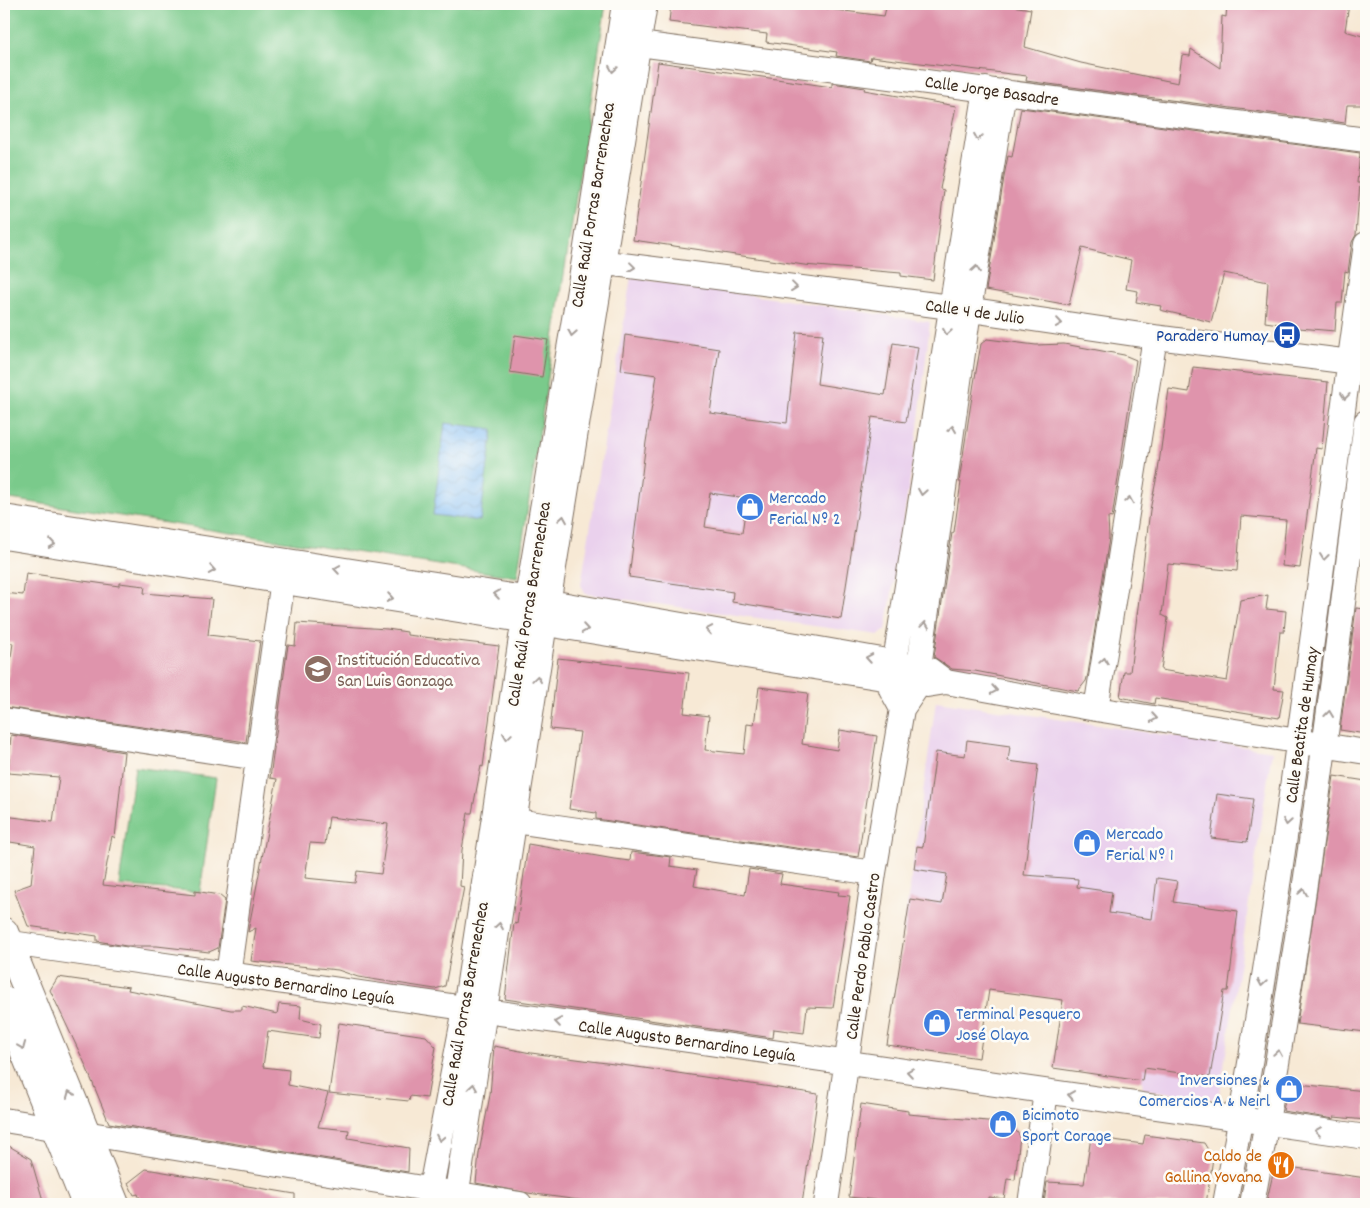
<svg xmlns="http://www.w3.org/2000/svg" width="1370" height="1208" font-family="Dekko,sans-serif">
<defs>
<pattern id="water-waves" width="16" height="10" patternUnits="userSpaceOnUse" patternTransform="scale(1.25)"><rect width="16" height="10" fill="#83bdf4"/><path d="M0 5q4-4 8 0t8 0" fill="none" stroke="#6c9ac5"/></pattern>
</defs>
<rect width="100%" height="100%" fill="#fdfcf7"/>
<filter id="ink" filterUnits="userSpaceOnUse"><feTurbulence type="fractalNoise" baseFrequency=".02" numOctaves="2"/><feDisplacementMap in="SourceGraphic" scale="10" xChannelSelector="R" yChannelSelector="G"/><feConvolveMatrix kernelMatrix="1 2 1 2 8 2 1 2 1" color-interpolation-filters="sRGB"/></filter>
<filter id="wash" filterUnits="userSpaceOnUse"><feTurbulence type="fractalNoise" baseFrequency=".0096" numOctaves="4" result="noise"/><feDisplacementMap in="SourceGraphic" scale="20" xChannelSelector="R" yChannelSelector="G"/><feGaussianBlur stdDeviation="1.12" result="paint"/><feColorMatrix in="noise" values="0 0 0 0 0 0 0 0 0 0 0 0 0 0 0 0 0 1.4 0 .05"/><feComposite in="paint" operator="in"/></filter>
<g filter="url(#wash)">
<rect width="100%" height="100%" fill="#f7e9d5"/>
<!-- built -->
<path fill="#ead1ed" d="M631 277 930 322 918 428 886 630 879 635 586 594 581 585Z
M936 701 1272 751 1220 1092 1212 1099 1143 1089 1142 1081 1158 971 903 934Z"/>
<!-- park -->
<path fill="#7aca8b" stroke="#5a7a54" d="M4 4H606L517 577 4 498Z
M135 767 216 778 200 892 119 885Z"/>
<!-- water -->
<path fill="url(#water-waves)" stroke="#5f7489" d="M445 423 493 429 480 521 433 515Z"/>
<g id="blocks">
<!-- building -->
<path fill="#df94ac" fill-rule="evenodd" d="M671 4H789L884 16 887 4H1012V6L1031 9 1025 47 1081 63 1178 83 1182 55 1190 56 1191 49 1220 68 1222 16 1226 17 1227 4H1349L1345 31 1366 37V105H1347L1345 123 1026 81 1027 76 871 57 870 61 836 56 837 52 766 42 767 34 669 22Z
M658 62 832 87V83L865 88 864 90 956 106 940 189 944 190 933 280 901 276V273L804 265 633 240Z
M1021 108 1360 153 1357 183H1360L1356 235 1352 242 1348 272 1345 271 1342 303H1337L1335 331 1287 327V325L1265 322 1268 282 1224 273 1211 322 1160 310 1161 306 1136 302 1138 291 1126 289 1131 260 1082 248 1069 305 986 290 1005 171 1008 156 1012 157Z
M797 332 823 334 817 384 885 395 893 343 918 347 906 422 872 417 841 619 732 602 733 592 629 577 646 442 657 375 621 370 625 335 719 349 710 413 787 423ZM710 493 747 498 742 533 705 527Z
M515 335 548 340 542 377 510 372Z
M987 339 1036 345 1064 344 1124 355 1136 360 1112 518 1108 517 1109 538 1088 674 1086 681 1078 691 975 671 952 669 934 657 952 533 954 532 961 482H959L974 383 981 344Z
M1193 367 1328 382 1322 449 1316 448 1300 568 1282 566 1286 520 1241 516 1237 571 1168 564 1162 615 1168 618 1161 670 1227 681 1240 600 1268 595 1266 609 1286 611 1284 632H1280L1274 689 1284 690 1279 718 1155 698 1154 704 1120 697 1124 672H1130L1150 510 1158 471 1169 389 1189 392Z
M26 573 119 586V583L145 586 144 593 212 599 208 635 260 641 246 742 4 707 13 643 4 642V593L23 595Z
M1356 608 1366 609V734L1340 730Z
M297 623 387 629 407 632V635L499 646 483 767 481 766 472 813H468L462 850 460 886 464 887 445 986 435 989 358 977 338 970 251 961 256 928 248 932 277 779 270 778 288 645 295 646ZM329 817 388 824 381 874 357 871 355 883 305 878 310 843 325 844Z
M558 658 689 673 684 713 709 716 705 750 744 754 747 724 754 725 759 687 808 693 802 744 837 750 840 730 877 736 858 857 596 819V813L569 809 580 732 550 729Z
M11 735 124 752 115 838 112 836 103 885 195 895V891L219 895 225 900 218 948 209 952 157 946H126L97 941V936L28 926 14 890 31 884 35 846 4 841V816L53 822 59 777 8 773Z
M967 740 1010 746 1008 761 1038 765 1024 875 1078 879 1077 887 1112 892 1109 913 1152 919 1157 878 1177 881 1173 902 1238 911 1228 991H1224L1210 1077 1144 1068 1142 1081 1053 1068 1063 1000 989 990 979 1058 887 1045 910 899 942 904 947 874 914 869 917 846 923 847 936 752 965 756Z
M1334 776 1366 781V1032L1297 1024Z
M1217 794 1253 799 1247 842 1211 838Z
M528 844 614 859 630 861 631 852 671 857 670 866 697 870 694 886 745 895 749 869 782 874 780 884 839 892 838 895 850 896 833 1008 807 1007 804 1033 774 1029 773 1038 505 999 514 923 517 924Z
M58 977 129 987 128 990 231 1010H242V1006L277 1014 279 1004 301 1006 300 1019 321 1024 319 1038 268 1031 263 1067 289 1070 288 1085 328 1093 318 1127 349 1130 348 1138 409 1148 408 1172 109 1123 85 1064 50 990Z
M339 1023 426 1036 436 1047 427 1098 410 1096 409 1101 329 1093Z
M494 1046 531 1053 644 1068 818 1094 802 1204H608L528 1193 476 1183 479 1153 490 1095Z
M1288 1083 1366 1091V1120L1334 1117V1119L1283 1111Z
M861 1104 908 1111V1114L1010 1123 1020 1136 1015 1180 1007 1179 1004 1199 989 1197V1204H910L849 1197Z
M1145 1135 1204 1143 1213 1158 1206 1204 1044 1203 1047 1182 1084 1184 1091 1137 1143 1144Z
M4 1143 31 1159 44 1204H4Z
M1275 1165 1366 1178V1204H1266Z
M146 1169 295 1194V1204H142L138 1194 134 1195 128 1183Z"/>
</g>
</g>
<g filter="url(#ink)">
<use href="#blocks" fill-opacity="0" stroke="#7d6d5e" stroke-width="1"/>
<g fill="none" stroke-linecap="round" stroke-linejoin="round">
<!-- minor casing -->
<g stroke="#7d6d5e" stroke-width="26">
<path id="minor" d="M624 42 1366 140
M986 89 892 680 891 689 902 709 915 690 919 667 969 310 1004 91
M591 261 951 307 1155 337 1366 364
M4 517 550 602 876 659 930 670 946 682 927 685 4 537
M946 682 1096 709 1366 752
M1096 709 1155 337
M4 720 258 758
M502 819 874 873
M4 942 1366 1137
M228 975 285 565
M4 1120 520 1204
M428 1204 465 1009 527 598 584 260 624 4
M455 1204 545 623 645 4
M826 1204 874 873 902 709
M1030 1204 1046 1092
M1225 1204C1285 886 1320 564 1366 244
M1252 1204C1301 945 1333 683 1366 422"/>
</g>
<!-- tertiary casing -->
<g stroke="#7d6d5e" stroke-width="30">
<path id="tertiary" d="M4 932 115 1204
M4 1001 86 1204"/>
</g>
<!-- minor -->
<use href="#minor" stroke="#fff" stroke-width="24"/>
<!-- tertiary -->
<use href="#tertiary" stroke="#fff" stroke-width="28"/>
</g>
<!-- one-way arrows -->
<defs><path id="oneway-chevron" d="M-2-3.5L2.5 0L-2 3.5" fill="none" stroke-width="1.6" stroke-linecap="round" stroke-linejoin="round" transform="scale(1.25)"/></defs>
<g stroke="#a79f9a">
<use href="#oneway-chevron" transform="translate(613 69) rotate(99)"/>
<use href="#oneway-chevron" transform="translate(978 137) rotate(99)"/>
<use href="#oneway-chevron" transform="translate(632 267) rotate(7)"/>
<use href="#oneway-chevron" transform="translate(976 269) rotate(-81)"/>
<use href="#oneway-chevron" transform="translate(794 287) rotate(7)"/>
<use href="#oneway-chevron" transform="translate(1059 323) rotate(8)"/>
<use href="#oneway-chevron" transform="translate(947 332) rotate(99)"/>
<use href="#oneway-chevron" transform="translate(572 333) rotate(100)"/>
<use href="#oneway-chevron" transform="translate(1345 396) rotate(97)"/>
<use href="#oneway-chevron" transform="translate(952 429) rotate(-82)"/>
<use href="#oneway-chevron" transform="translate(922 492) rotate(99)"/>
<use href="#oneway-chevron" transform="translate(1129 500) rotate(-81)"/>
<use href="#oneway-chevron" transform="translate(563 519) rotate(-81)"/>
<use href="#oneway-chevron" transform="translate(52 544) rotate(9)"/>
<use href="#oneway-chevron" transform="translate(1324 557) rotate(97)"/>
<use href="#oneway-chevron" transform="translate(337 569) rotate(-171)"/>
<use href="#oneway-chevron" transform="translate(212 570) rotate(9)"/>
<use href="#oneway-chevron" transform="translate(497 594) rotate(-171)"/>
<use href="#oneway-chevron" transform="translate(390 598) rotate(9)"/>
<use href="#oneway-chevron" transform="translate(925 625) rotate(-82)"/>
<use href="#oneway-chevron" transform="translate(585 629) rotate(9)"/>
<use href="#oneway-chevron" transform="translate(709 630) rotate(-170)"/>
<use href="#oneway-chevron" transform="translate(869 658) rotate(-170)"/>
<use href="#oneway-chevron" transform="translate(1104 661) rotate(-81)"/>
<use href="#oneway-chevron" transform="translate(537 679) rotate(-82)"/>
<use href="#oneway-chevron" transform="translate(994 690) rotate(10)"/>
<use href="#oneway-chevron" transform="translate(1329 714) rotate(-83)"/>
<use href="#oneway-chevron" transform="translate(1154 718) rotate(9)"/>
<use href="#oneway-chevron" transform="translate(507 736) rotate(98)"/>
<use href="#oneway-chevron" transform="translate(1287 822) rotate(99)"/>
<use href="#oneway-chevron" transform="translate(1303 892) rotate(-81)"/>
<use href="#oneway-chevron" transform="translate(499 926) rotate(-81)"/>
<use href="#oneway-chevron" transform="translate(1262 983) rotate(99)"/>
<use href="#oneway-chevron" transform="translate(558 1022) rotate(-172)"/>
<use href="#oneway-chevron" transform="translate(22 1046) rotate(68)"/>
<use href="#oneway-chevron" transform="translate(1278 1053) rotate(-81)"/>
<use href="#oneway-chevron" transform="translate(910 1072) rotate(-172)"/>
<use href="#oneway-chevron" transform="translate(473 1087) rotate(-81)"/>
<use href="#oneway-chevron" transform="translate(70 1094) rotate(-112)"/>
<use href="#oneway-chevron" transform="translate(1071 1095) rotate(-172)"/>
<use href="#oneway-chevron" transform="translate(1318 1131) rotate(-172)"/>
<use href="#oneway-chevron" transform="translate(440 1138) rotate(101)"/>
</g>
</g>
<!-- icons -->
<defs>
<g id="bus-disc" transform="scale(1.4375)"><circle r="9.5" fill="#1a4fb4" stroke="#fdfcf7"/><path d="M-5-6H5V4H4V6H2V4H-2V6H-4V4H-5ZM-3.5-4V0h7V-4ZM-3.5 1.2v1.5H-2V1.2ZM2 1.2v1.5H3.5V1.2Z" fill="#fff"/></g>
<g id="shop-disc" transform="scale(1.4375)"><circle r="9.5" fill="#3f7fe0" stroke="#fdfcf7"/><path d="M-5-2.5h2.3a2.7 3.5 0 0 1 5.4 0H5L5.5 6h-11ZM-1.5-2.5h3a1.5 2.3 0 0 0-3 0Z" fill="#fff"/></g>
<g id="school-disc" transform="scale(1.4375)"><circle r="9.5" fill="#8d6e63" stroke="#fdfcf7"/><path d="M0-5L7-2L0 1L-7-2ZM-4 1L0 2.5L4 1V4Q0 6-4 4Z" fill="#fff"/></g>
<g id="restaurant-disc" transform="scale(1.4375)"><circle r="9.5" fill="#e8710a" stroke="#fdfcf7"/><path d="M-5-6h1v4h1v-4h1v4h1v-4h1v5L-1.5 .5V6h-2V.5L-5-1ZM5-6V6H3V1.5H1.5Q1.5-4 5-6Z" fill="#fff"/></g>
</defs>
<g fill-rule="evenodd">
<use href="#bus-disc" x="1287" y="335"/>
<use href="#shop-disc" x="750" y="507"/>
<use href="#school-disc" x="318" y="669"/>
<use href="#shop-disc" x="1087" y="843"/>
<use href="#shop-disc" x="937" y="1023"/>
<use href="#shop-disc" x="1289" y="1089"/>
<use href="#shop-disc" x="1003" y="1124"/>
<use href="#restaurant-disc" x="1281" y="1165"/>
</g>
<g text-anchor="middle" stroke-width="5" stroke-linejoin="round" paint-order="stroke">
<!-- street labels -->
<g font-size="18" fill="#3b2a1e" stroke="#fdfcf7">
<text transform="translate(992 90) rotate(8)" y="6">Calle Jorge Basadre</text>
<text transform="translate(592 205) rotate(-81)" y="6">Calle Raúl Porras Barrenechea</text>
<text transform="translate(975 311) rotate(8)" y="6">Calle 4 de Julio</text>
<text transform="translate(528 604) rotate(-81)" y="6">Calle Raúl Porras Barrenechea</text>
<text transform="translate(1301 725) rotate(-82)" y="6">Calle Beatita de Humay</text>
<text transform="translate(862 956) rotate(-82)" y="6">Calle Perdo Pablo Castro</text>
<text transform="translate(286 983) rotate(8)" y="6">Calle Augusto Bernardino Leguía</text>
<text transform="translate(464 1004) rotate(-80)" y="6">Calle Raúl Porras Barrenechea</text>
<text transform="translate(687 1040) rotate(8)" y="6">Calle Augusto Bernardino Leguía</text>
</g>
<!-- transit labels -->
<g font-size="18" fill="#164399" stroke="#fdfcf7" text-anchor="end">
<text x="1268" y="341">Paradero Humay</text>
</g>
<!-- shop labels -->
<g font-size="18" fill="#366cbe" stroke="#fdfcf7" text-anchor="start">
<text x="769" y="503">Mercado<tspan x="769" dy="21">Ferial Nº 2</tspan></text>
<text x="1106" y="839">Mercado<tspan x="1106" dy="21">Ferial Nº 1</tspan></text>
<text x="956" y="1019">Terminal Pesquero<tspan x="956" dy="21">José Olaya</tspan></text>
<text x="1270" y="1085" text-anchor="end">Inversiones &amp;<tspan x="1270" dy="21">Comercios A &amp; Neirl</tspan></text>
<text x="1022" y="1120">Bicimoto<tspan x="1022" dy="21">Sport Corage</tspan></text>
</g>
<!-- education labels -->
<g font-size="18" fill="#785e54" stroke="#fdfcf7" text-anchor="start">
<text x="337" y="665">Institución Educativa<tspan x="337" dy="21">San Luis Gonzaga</tspan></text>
</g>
<!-- food labels -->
<g font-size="18" fill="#c56008" stroke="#fdfcf7" text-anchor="end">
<text x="1262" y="1161">Caldo de<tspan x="1262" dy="21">Gallina Yovana</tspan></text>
</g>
</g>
<!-- margin -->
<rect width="1370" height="1208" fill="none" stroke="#fdfcf7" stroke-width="20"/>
</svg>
